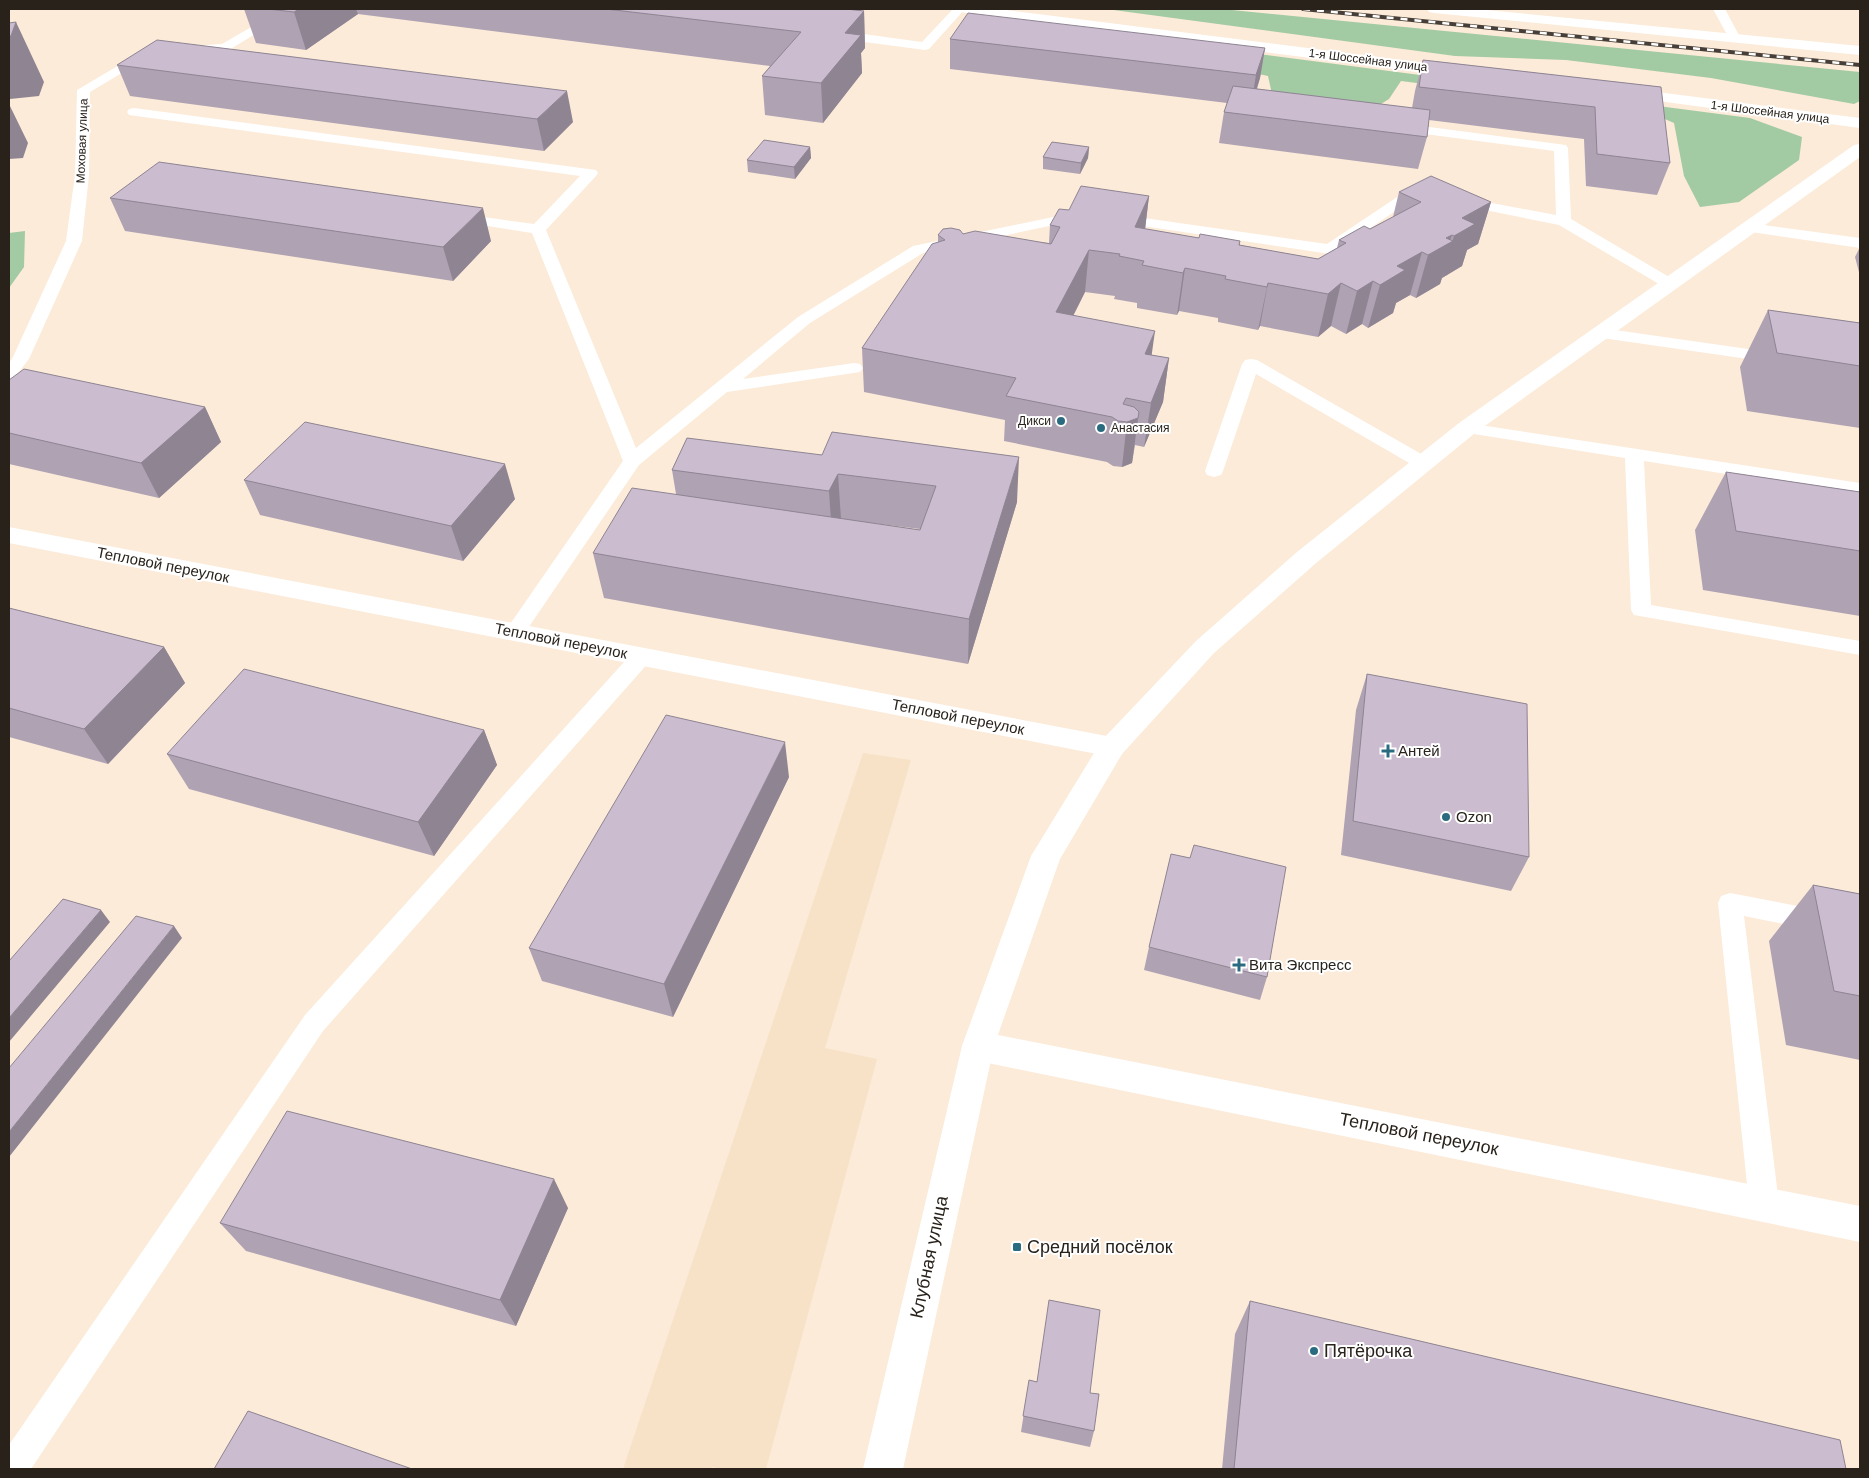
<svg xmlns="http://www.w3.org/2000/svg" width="1869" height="1478" font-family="Arial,sans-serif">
<rect width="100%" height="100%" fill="#fcebd8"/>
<!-- built -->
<path fill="#f7e2c8" d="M863 753 911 760 825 1048 877 1059 766 1469H721L712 1467 711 1469H623Z"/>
<!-- forest -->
<path fill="#a2caa3" d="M1106 9H1222L1860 72V101L1854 104 1711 78 1566 60 1455 56Z
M1120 36 1750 118 1802 137 1799 160 1739 202 1700 207 1684 176 1674 123 1651 113 1401 81 1389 99 1360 117 1274 103 1268 76 1235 69Z
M25 231 24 267 9 288V233Z"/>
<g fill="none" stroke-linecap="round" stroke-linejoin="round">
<!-- lane -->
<path fill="#fff" fill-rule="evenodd" d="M282 9H296L229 50 190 54 184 50 190 46 222 44Z
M953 9H965L929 49 925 50 834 38 828 34 834 30 922 42Z
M1713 9H1725L1741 39 1739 42H1731Z
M143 51 149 55 147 58 90 92 89 175 82 241 29 359 15 377 9 378V363L13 357 66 241 75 175 77 90Z
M134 108 596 170 598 173 596 176 546 230 636 448 798 317 913 246 1082 211 1087 212 1089 215 1087 218 1082 219 923 253 810 323 743 379 854 363 860 364 863 368 860 372 727 392 639 465 522 637 515 639 508 637 505 632 508 627 623 461 532 233 455 221 450 220 448 217 450 214 455 213 534 224 580 176 129 115 127 112 129 109Z
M1422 126 1566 145 1568 148 1571 219 1676 281 1678 284 1676 287H1664L1559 225 1455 204 1453 201 1455 198 1460 197 1556 215 1554 151 1417 133 1415 130Z
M1414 188 1427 191 1429 194 1427 197H1416L1335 252 1330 254 1116 222 1111 221 1109 218 1111 215 1116 214 1327 244 1409 189Z
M1749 223 1860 238V248L1744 231 1741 228 1744 225Z
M1601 328 1776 353 1782 354 1784 358 1782 362 1776 363 1595 337 1593 333 1595 329Z
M1251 359 1257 360 1430 459 1432 463 1430 467 1423 469 1416 467 1256 374 1223 471 1221 475 1214 477 1207 475 1205 471 1242 364 1245 360Z
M1467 423 1860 483V495L1644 461 1651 605 1860 641V655L1634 615 1631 610 1625 458 1461 432 1458 428 1461 424Z
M642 649 650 651 653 656 650 661 323 1031 31 1469H9V1445L305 1015 634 651Z
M1730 893 1860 918V939L1744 916 1779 1204 1774 1214 1764 1218 1754 1214 1749 1204 1718 903 1721 896Z"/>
<!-- street -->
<path fill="#fff" fill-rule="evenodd" d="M1427 9H1476L1860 46V55L1434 13 1429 12Z
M9 527 1112 737 1122 740 1126 747 1122 754 1112 757 9 543Z
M978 1031 1860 1206V1242L978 1061 966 1056 962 1046 966 1036Z"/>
<!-- secondary -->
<path fill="#fff" fill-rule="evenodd" d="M959 9H998L1457 67 1463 69 1465 72 1463 75 1457 77 966 13 961 12Z
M1626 88 1860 118V128L1620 96 1618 93 1620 90Z
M1860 144V157L1475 433 1315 564 1214 653 1122 754 1060 859 994 1046 903 1469H863L962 1046 1031 856 1102 740 1196 641 1297 552 1459 423 1854 145Z"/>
<!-- rail casing -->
<g stroke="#473f37" stroke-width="4">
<path id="rail" d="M1303 9 1860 65"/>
</g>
<!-- rail -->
<use href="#rail" stroke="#fff" stroke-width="2.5" stroke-dasharray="7" stroke-linecap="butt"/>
</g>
<!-- wall -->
<path fill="#afa2b3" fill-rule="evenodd" d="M244 9H846L864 11 865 48 861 53 862 73 823 123 765 115 762 76 770 66 358 14 306 50 256 43Z
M950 39 1265 48 1260 78 1257 89 1412 108 1415 91 1423 60 1661 87 1670 163 1657 195 1586 186 1584 139 1429 120 1427 137 1418 169 1219 143 1224 112 1227 103 950 69Z
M117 65 573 122 544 151 130 96Z
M810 147 811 158 795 179 748 172 747 160Z
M1089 147 1088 158 1080 174 1043 169V157Z
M1399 192 1491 202 1478 244 1467 250 1462 266 1442 278 1440 284 1416 298 1410 295 1396 303 1393 313 1368 328 1362 324 1346 334 1331 326 1318 337 1260 326 1258 330 1218 322V318L1179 311 1177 315 1137 308V303L1114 299 1115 296 1085 292 1073 316 1152 355 1169 358 1163 402 1144 447 1135 445 1132 463 1122 467 1113 466 1107 462 1004 441 1005 420 864 392 862 348 938 242V235L963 234 1049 243 1050 225 1069 210 1149 196 1145 229 1199 238 1240 241V245L1318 259 1337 248 1339 240 1370 229 1393 217Z
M110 198 491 241 453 281 125 231Z
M1860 247V276L1855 257Z
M1768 310 1860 323V428L1747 411 1740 367Z
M9 380 205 407 221 442 159 498 9 464Z
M687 438 1017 502 968 664 604 598 593 553 676 494 672 470ZM872 523 920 529V530Z
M1726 472 1860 492V616L1703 590 1695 530Z
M244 480 515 499 463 561 260 515Z
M9 608 164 647 185 683 108 764 9 737Z
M1367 674 1529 857 1511 891 1341 855 1356 710Z
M484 730 497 765 434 856 189 789 167 754Z
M789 777 673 1017 542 981 529 948Z
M1813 885 1860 894V1060L1786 1045 1769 941Z
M1149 947 1267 977 1260 1000 1144 970Z
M568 1208 516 1326 246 1251 220 1223Z
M1250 1301 1846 1469H1222L1235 1334Z
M1029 1380 1090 1393 1094 1431 1090 1447 1021 1432Z"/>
<!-- shaded-wall -->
<path fill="#8e8492" d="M299 9H356L358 14 306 50 294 12Z
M864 11 865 48 861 53 862 73 823 123 821 83 845 33Z
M16 22 44 82 39 96 10 99 9 102V36Z
M1265 48 1260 78 1251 106 1256 75Z
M567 91 573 122 544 151 537 119Z
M9 104 28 143 23 158 9 159Z
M810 147 811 158 795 179 794 167Z
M1089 147 1088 158 1080 174 1081 163Z
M1149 196 1144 238 1135 227Z
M1491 202 1478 244 1467 250 1462 266 1442 278 1454 236 1462 218Z
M483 208 491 241 453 281 443 247Z
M1452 235 1449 243 1453 241 1440 284 1416 298 1428 255 1446 238Z
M1089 250 1085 292 1053 356 1056 312Z
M1422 252 1410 295 1396 303 1393 313 1368 328 1380 285 1397 266Z
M1185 268 1179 311 1177 315 1183 273Z
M1373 281 1362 324 1346 334 1357 291Z
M1268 283 1260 326 1258 330 1267 287Z
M1341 283 1331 326 1318 337 1328 294Z
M1155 331 1149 374 1145 354Z
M1169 358 1163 402 1144 447 1151 403Z
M205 407 221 442 159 498 141 463Z
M1139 412 1132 463 1122 467 1127 422Z
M1019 457 1017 502 968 664 969 619Z
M505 464 515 499 463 561 451 526Z
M838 474 841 519 832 536 829 491Z
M164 647 185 683 108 764 84 729Z
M484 730 497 765 434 856 418 822Z
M785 742 789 777 673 1017 664 984Z
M101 910 110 922 9 1042V1018Z
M174 926 182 938 9 1157V1132Z
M554 1179 568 1208 516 1326 500 1300Z"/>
<!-- building -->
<path fill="#cbbcd0" stroke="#8e8492" d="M268 9H299L294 12Z
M606 9H846L864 11 845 33 861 35 821 83 762 76 801 32Z
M968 13 1265 48 1256 75 950 39Z
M16 22 11 36H9V23Z
M157 40 567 91 537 119 117 65Z
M1423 60 1661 87 1670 163 1597 154 1595 107 1419 87Z
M1233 86 1430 110 1427 137 1224 112Z
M764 140 810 147 794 167 747 160Z
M1052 142 1089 147 1081 163 1043 157Z
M159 162 483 208 443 247 110 198Z
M1431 176 1491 202 1462 218 1475 224 1454 236 1452 235 1446 238 1453 241 1428 255 1422 252 1397 266 1405 270 1380 285 1373 281 1357 291 1341 283 1328 294 1268 283 1267 287 1225 279 1226 276 1185 268 1183 273 1142 265 1144 261 1119 256 1120 254 1089 250 1056 312 1155 331 1145 354 1169 358 1151 403 1126 398 1123 404 1134 407 1139 412 1138 418 1127 422 1118 421 1112 417 1006 396 1016 378 862 348 932 244 945 240 938 235 943 229 951 228 960 230 963 234 975 231 1051 244 1060 227 1050 225 1059 209 1069 210 1081 186 1149 196 1135 227 1199 238 1200 234 1240 241 1239 245 1318 259 1346 243 1339 240 1364 226 1370 229 1421 202 1399 192Z
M1768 310 1860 323V366L1777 353Z
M24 369 205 407 141 463 9 433V380Z
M305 422 505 464 451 526 244 480Z
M832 432 1019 457 969 619 593 553 632 488 920 530 936 486 838 474 829 491 672 470 687 438 822 455Z
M1726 472 1860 492V551L1736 531Z
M9 608 164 647 84 729 9 708Z
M244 669 484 730 418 822 167 754Z
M1367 674 1527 704 1529 857 1353 821Z
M666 715 785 742 664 984 529 948Z
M1194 845 1286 867 1267 977 1149 947 1171 854 1190 858Z
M1813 885 1860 894V996L1834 991Z
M63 899 101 910 9 1018V961Z
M136 916 174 926 9 1132V1068Z
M287 1111 554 1179 500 1300 220 1223Z
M1049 1300 1100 1310 1090 1393 1099 1394 1094 1431 1023 1416 1029 1380 1037 1382Z
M1250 1301 1840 1440 1846 1469H1234Z
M248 1411 412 1469H214Z"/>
<!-- markers -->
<g fill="#2b6b7f" stroke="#fff" stroke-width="2">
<circle cx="1061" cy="421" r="5"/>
<circle cx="1101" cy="428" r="5"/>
<path d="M1385.5 743.5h5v5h5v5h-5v5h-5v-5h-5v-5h5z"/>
<circle cx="1446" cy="817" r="5"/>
<path d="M1236.5 957.5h5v5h5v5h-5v5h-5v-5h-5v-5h5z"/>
<rect x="1012" y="1242" width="10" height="10" rx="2.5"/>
<circle cx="1314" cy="1351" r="5"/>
</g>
<g text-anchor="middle" stroke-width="4" stroke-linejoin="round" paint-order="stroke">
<!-- far-street labels -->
<g font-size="12" fill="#28221b" stroke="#fff">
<text transform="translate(1368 60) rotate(7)" y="4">1-я Шоссейная улица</text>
<text transform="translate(1770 112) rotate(7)" y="4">1-я Шоссейная улица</text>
<text transform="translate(82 141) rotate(-88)" y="4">Моховая улица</text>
</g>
<!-- far-poi labels -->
<g font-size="12" fill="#28221b" stroke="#fff" text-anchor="end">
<text x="1051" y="425">Дикси</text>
<text x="1111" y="432" text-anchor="start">Анастасия</text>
</g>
<!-- street labels -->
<g font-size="15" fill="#28221b" stroke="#fff">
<text transform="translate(163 565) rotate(11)" y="5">Тепловой переулок</text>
<text transform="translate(561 641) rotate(11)" y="5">Тепловой переулок</text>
<text transform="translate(958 717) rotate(11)" y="5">Тепловой переулок</text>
</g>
<!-- poi labels -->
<g font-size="15" fill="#28221b" stroke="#fff" text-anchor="start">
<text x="1398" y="756">Антей</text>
<text x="1456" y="822">Ozon</text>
<text x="1249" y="970">Вита Экспресс</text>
</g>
<!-- near-street labels -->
<g font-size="18" fill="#28221b" stroke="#fff">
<text transform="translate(1419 1134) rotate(11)" y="6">Тепловой переулок</text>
<text transform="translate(929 1257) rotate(-78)" y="6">Клубная улица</text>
</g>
<!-- near-poi labels -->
<g font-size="18" fill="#28221b" stroke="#fff" text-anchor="start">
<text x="1027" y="1253">Средний посёлок</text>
<text x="1324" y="1357">Пятёрочка</text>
</g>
</g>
<!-- border -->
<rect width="1869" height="1478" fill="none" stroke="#28221b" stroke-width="20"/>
</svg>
